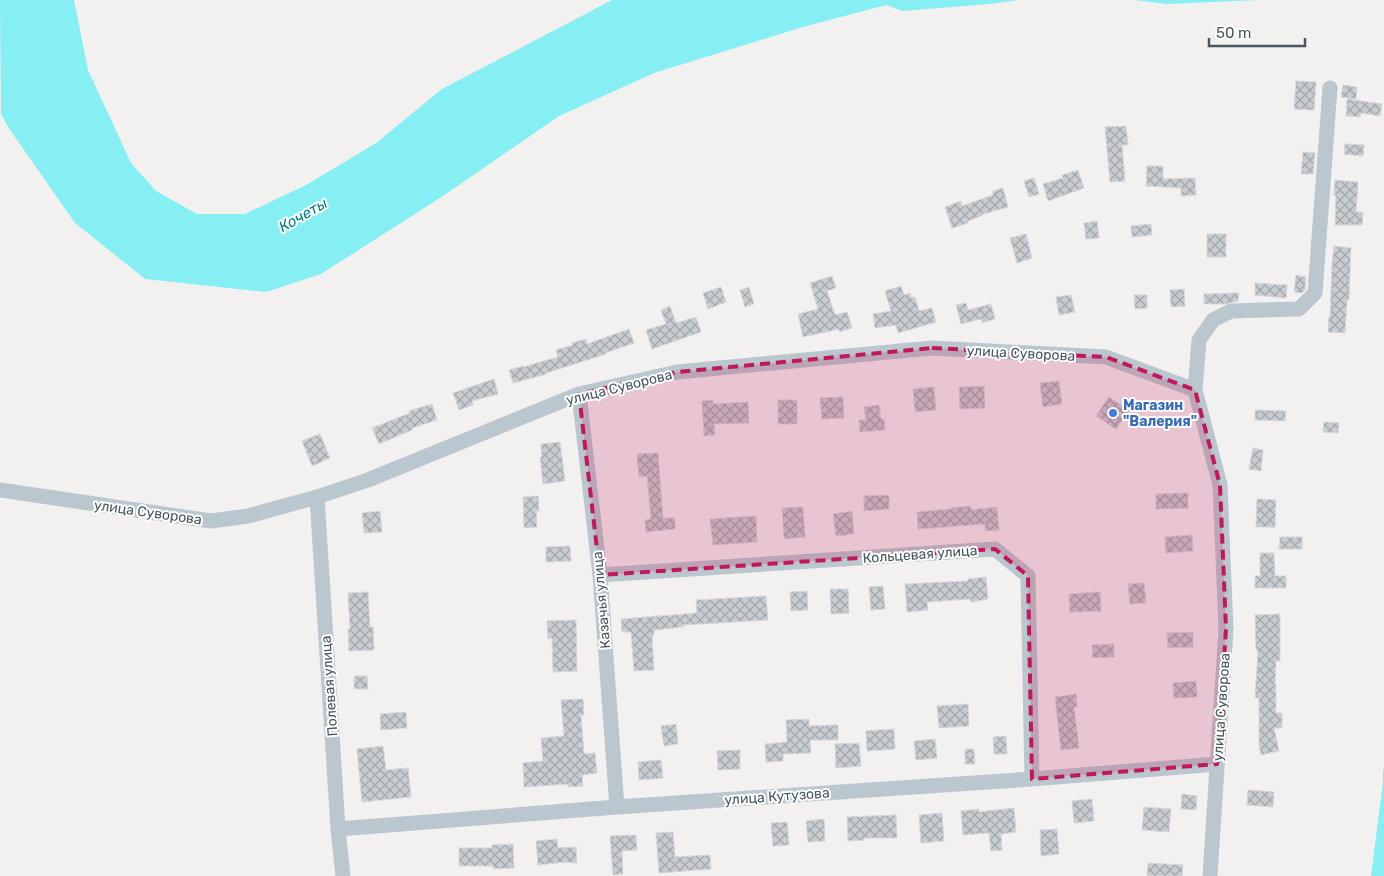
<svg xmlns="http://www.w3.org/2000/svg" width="1384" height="876" font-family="Rubik,sans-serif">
<defs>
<pattern id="building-cross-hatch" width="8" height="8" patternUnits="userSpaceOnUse" patternTransform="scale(1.25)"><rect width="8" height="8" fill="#c7ccd0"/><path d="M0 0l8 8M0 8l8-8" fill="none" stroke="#a3a8ac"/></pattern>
</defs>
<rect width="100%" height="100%" fill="#f3f0f0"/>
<!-- water -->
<path fill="#85eff4" d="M0 0H74L88 70 131 163 156 191 197 214H245L308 184 376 143 442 89 612 0H1019L989 4 903 11 886 5 803 27 654 73 559 116 443 196 321 274 266 292 145 279 75 223 8 127 1 114Z
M1135 0H1259L1166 4Z
M1384 768V876H1371L1383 782V771Z"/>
<!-- building -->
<path fill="url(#building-cross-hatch)" stroke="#d4d7dc" d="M1296 81 1316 82 1314 110 1294 109Z
M1343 85 1357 87 1356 99 1341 97Z
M1347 99 1382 104 1380 116 1361 113 1360 117 1346 116Z
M1126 126 1128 145H1122L1125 181 1110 182 1105 127Z
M1345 144 1364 145 1363 156 1344 154Z
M1303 152 1315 153 1313 174H1301Z
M1147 166H1163V179L1195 178 1196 195 1181 196V188L1146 186Z
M1078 170 1084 188 1048 201 1043 184 1063 178 1062 175Z
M1034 178 1039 194 1029 197 1024 181Z
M1335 180 1358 182 1356 212H1363L1362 225H1335L1336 195H1334Z
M1003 188 1008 207 983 214V215L968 221V223L952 228 945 207 961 201 962 206 993 195V191Z
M1097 221 1099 238 1086 239 1084 223Z
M1151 224 1152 235 1132 237 1131 226Z
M1026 234 1032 258 1017 263 1010 238Z
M1207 234H1226V257H1207Z
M1334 246 1351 248 1349 300H1347L1345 333 1328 332 1329 317H1330L1332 264Z
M1296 275 1306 277 1305 290 1302 293 1294 292Z
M832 276 836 288 827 291 835 315 847 312 852 328 839 332V329L803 337 798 314 818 309 810 283Z
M1255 283 1287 285 1286 298 1255 295Z
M901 286 904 295 910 293 911 298 915 297 919 311 932 308 936 322 898 333 896 325 875 328 873 314 891 311 885 291Z
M721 287 726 302 708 309 703 293Z
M749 287 754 304 745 307 740 290Z
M1184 289 1185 306 1171 307 1170 290Z
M1239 293 1238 301 1225 304H1204V294Z
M1071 295 1075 312 1059 315 1056 297Z
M1134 295H1147V308L1135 309Z
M966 303 968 310 991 304 995 319 982 323 981 319 961 324 956 305Z
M670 306 676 323 696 317 701 332 652 349 646 330 666 324 661 310Z
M629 329 634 343 605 353 606 354 546 373 547 374 513 383 509 370 523 366V367L558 357 556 350 573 345 572 343 586 339 587 344Z
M494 379 498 394 472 401 473 405 459 410 453 393Z
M1059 381 1062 404 1043 407 1040 383Z
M984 386 985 408 960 409 959 387Z
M934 387 936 410 915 412 913 389Z
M843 397 844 418 822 419 820 398Z
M1109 397 1129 410 1116 429 1096 416Z
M713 400V404L748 402 749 423 714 424 715 435 704 436 702 401Z
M778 400H797V424H778Z
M432 404 437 420 412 428V430L379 444 372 428 410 413 409 411Z
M879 405 881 419H884L885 430 860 432 859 420H866L864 407Z
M1255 410 1286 411 1285 421 1255 420Z
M1324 422 1339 423 1338 433 1323 432Z
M320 434 330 458 312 466 302 441Z
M560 442 565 481 543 484 540 457H542L541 444Z
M1253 448 1263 450 1261 471 1249 469Z
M658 453 663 518H675V529L646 532 645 520 651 519 647 476 639 477 637 454Z
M1188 493V508L1156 509V494Z
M889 495V509L864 511V496Z
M538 496 539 511H536L537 527 524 528 523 497Z
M1257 499 1276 500 1275 527H1256Z
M971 506V510L997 507 999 530 985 531V524L918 529 917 512 951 509V508Z
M803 507 805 537 784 539 782 508Z
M380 511 382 532 364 533 362 513Z
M852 511 854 534 836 536 833 514Z
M756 516 757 542 713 545 710 519Z
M1192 535 1193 551 1166 553 1165 537Z
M1280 537H1302V549H1279Z
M570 546 571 561 546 562V547Z
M1260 553H1274L1275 576H1286V588H1255V576H1260Z
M986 577 988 599 971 602 970 599 927 602 928 610 907 612 905 584 968 581V579Z
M1144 583 1146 603 1130 604 1128 584Z
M883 586 885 609 871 610 869 587Z
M830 589H848L849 613 831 614Z
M807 591 808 610 791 611 790 592Z
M368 592 370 627H373L374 650 349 651 348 629H350L348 593Z
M1100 592 1101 611 1070 612 1069 594Z
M766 596 768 620 683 625V627L655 630 652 638 654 670 634 671 631 632H622L621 619 697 613 696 600Z
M1280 614V661H1276L1275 685H1276V713H1282V728H1274L1279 751 1261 755 1259 745V698H1255L1258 650H1256L1255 615Z
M576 620 577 671 553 672 552 638 548 639 547 621Z
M1193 632V647L1168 648 1167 633Z
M1114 644V657L1093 658 1092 645Z
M354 676H367L368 689H354Z
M1196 681 1197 697 1174 698 1173 683Z
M1076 694 1077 707H1074L1079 748 1061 750 1055 697Z
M583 699 584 715H581L584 754 595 753 597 773 582 775 583 786 568 787V784L524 787 523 763 543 761 541 738 564 736 561 700Z
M968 704 969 726 939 728 937 706Z
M406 712 407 728 381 730 380 714Z
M809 719V726L838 725V740H810L811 753 783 754V761L766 762 765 744 787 742 786 720Z
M676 724 678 744 664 746 661 726Z
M894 729 895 749 867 751 866 731Z
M1006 736 1007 754H994L993 737Z
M935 739 937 758 916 760 914 741Z
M859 743 861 766 836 768 835 744Z
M383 746 386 770 408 768 411 797 362 802 357 749Z
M965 749H974L975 764H965Z
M740 750V769L718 770 717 751Z
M661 760 663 778 639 780 638 762Z
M1248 790 1274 792 1273 807 1247 805Z
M1182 794 1197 796 1196 810 1181 809Z
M1092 799 1094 821 1074 823 1072 801Z
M1144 807 1171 809 1169 832 1142 830Z
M1014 808 1016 832 1001 834 1002 850 991 851 989 833 963 835 961 811 979 809V812Z
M942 813 944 841 921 843 919 815Z
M896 815 897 838H864V840L848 841 847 817Z
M824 819 825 841 808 842 806 821Z
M787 822 789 845 773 846 771 823Z
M1057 829 1059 854 1041 856 1040 830Z
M673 832 675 857 710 855 711 869 659 873 656 833Z
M636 835 637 850 622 851 623 874 613 875 610 836Z
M557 839 558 848 576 847 577 863 565 862 538 865 536 841Z
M513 844 514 868 493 869V866H459V848H492V845Z
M1148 863 1183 865 1182 876H1147Z"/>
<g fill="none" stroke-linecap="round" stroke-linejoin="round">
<!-- minor -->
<path stroke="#bac7ce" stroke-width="15" d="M579 394 600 575 617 807
M0 490 211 521 248 516 317 497 368 480 579 394 677 372 932 348 1106 357 1195 390
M317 497 338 829 343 876
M600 575 995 549 1028 576 1032 779
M338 829 617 807 1032 779 1217 764
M1210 876 1226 629 1220 485 1195 390 1199 340 1213 320 1231 311 1299 309 1315 293 1330 88"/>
</g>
<!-- marked area -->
<path fill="#c2185b" fill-opacity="0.2" stroke="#c2185b" stroke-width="4" stroke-dasharray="10 6" stroke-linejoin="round" d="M932 348 1106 357 1195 390 1220 485 1226 629 1217 764 1032 779 1028 576 995 549 600 575 579 394 677 372Z"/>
<!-- markers -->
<circle fill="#3f7fe0" stroke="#fff" stroke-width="2" cx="1113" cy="413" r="5"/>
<g text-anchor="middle" stroke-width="4" stroke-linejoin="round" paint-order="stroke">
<!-- street labels -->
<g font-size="14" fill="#46575f" stroke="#fff">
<text transform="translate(1021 353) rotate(3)" y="5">улица Суворова</text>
<text transform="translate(619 387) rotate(-14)" y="5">улица Суворова</text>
<text transform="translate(148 512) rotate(8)" y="5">улица Суворова</text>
<text transform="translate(920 554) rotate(-4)" y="5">Кольцевая улица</text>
<text transform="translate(601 600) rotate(-95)" y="5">Казачья улица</text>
<text transform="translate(329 686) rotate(-94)" y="5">Полевая улица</text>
<text transform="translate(1221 707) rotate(-86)" y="5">улица Суворова</text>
<text transform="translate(777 796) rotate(-4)" y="5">улица Кутузова</text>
</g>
<!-- shop labels -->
<g font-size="14" font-weight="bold" fill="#366cbe" stroke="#fff" text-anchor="start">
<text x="1123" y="410">Магазин<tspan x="1123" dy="16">"Валерия"</tspan></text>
</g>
<!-- water labels -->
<g font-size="15" font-style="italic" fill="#058087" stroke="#fff">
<text transform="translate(303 215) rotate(-30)" y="5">Кочеты</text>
</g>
</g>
<!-- scale -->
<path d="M1209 38v8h96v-8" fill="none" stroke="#46575f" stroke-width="2.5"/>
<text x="1216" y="38" font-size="15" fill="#46575f" stroke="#ffffff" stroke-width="4" paint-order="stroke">50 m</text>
</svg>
